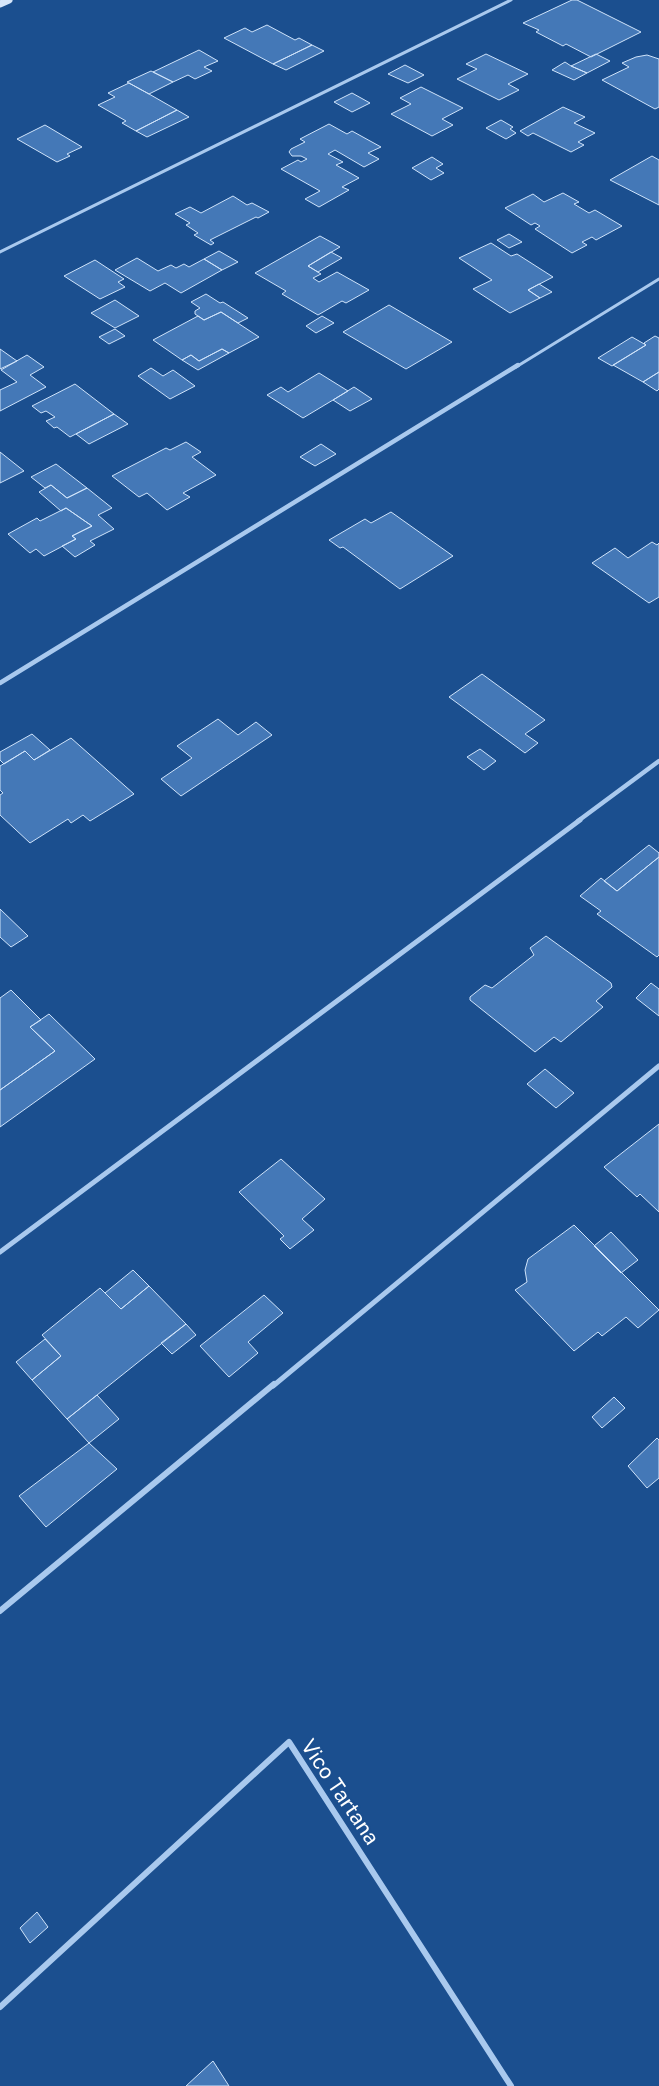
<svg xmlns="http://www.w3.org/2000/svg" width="659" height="2086" font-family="'Public Sans',sans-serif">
<rect width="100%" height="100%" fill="#1b4f8f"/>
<!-- building -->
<path fill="#4478b7" stroke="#cfe3fa" d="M572 0H577L641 32 591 57 566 44 563 46 536 32 539 30 523 23Z
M267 25 295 40 299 38 312 45 273 64 224 38 245 28 252 32Z
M312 45 324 51 286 70 273 64Z
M199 50 218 61 204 67 212 71 195 79 188 75 173 82 153 72Z
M486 54 528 74 508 84 519 90 499 100 457 79 477 69 466 64Z
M596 54 610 61 587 73 571 66Z
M647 55 659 59V107L655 109 602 80 629 67 622 63 636 57Z
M565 62 571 66 587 73 574 80 552 70Z
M405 65 424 75 408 83 388 74Z
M151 71 173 82 149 94 127 82Z
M129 83 149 94 177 110 136 131 122 123 126 121 98 105 115 97 108 93Z
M421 87 463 108 442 119 453 125 432 136 391 114 411 104 400 98Z
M352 93 370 103 352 112 334 102Z
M563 107 585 117 574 123 595 133 578 142 584 145 571 152 533 133 528 136 520 131Z
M177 110 189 117 147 137 136 131Z
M501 120 513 127 510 129 516 133 506 139 486 128Z
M329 124 347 134 352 131 381 147 368 153 379 159 364 167 335 150 328 154 343 162 336 165 359 178 342 187 349 190 319 207 305 199 320 191 281 169 298 160 301 162 307 159 301 156H292L289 152 291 149 305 142 300 139Z
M45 125 82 147 67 154 70 156 57 162 17 139Z
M652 156 659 160V205L610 180Z
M432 157 443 164 436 168 444 173 431 180 412 168Z
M563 193 579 202 574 204 589 213 595 210 622 226 596 240 592 237 582 242 587 245 572 253 535 229 540 226 535 223 531 225 505 208 533 194 544 202Z
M233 196 247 205 252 203 269 212 258 218 256 217 210 240 214 243 211 245 194 235 198 233 186 225 190 223 175 214 190 207 201 213Z
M509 234 522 242 509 248 497 240Z
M320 236 340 247 308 266 321 274 313 278 319 282 337 272 369 290 346 303 342 301 318 315 282 294 286 291 255 273Z
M491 243 511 256 517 254 553 277 528 290 540 298 510 313 473 289 492 280 459 258Z
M219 251 238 262 222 270 204 259Z
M331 252 342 258 318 272 308 266Z
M137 258 158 271 171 265 176 268 184 264 189 267 204 259 222 270 181 293 165 283 150 291 115 270Z
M95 260 124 279 118 282 125 287 100 299 64 276Z
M539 284 552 292 540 298 528 290Z
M206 294 220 303 223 302 248 318 238 323 221 312 204 320 195 314V311L200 308 191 302Z
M115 300 139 316 115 328 91 313Z
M389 305 452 342 406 369 343 332Z
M221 312 259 337 229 353 222 349 199 361 191 355 182 360 153 340 198 316 204 320Z
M322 316 334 323 316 333 306 326Z
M115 329 125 336 109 344 99 337Z
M655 336 659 338V372L643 382 613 365 646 345 644 343Z
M632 337 646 345 612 366 598 358Z
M0 349 17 361 0 369Z
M222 349 229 353 198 370 182 360 191 355 199 361Z
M27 355 44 367 30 375 46 387 0 411V390L17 382 1 370Z
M151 368 163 376 173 370 195 386 170 399 138 376Z
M659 372V389L657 391 643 382Z
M319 373 348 391 303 418 267 395 281 387 288 392Z
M75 384 114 414 70 437 57 427 54 428 46 421 55 417 46 411 41 413 32 406Z
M354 387 372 399 350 411 333 400Z
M114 414 128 424 89 444 76 434Z
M186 442 201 452 192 457 216 475 183 493 190 497 167 510 147 493 139 497 112 476 166 448 170 450Z
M321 444 336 454 315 466 300 457Z
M0 452 24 471 0 483Z
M56 464 87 488 67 498 51 485 45 488 31 477Z
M51 485 67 498 87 488 112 508 98 515 114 529 90 541 95 545 75 557 62 546 76 539 72 536 92 526 66 508 61 511 39 492Z
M66 508 92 526 72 536 76 539 44 556 36 549 30 553 8 534 37 518 40 521Z
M391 512 453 556 400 589 343 547 340 548 329 540 365 519 371 523Z
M652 542 657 545 659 543V597L649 603 592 563 615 548 628 558Z
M482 674 545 720 525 734 538 743 525 753 449 697Z
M218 719 238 735 256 722 272 735 181 796 161 779 192 758 177 746Z
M32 734 50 750 34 760 25 751 4 764 0 760V752Z
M71 738 134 794 90 821 83 815 71 823 68 819 30 843 0 815V795L3 793 0 790V766L25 751 34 760Z
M480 749 496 761 484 770 467 757Z
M649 845 659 853V857L617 891 604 881Z
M659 857V955L657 957 597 914 601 911 580 896 601 878 617 891Z
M0 909 28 936 11 947 0 937Z
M546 936 611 983 612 987 596 1001 603 1007 561 1042 554 1037 535 1052 470 1000V997L485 985 492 988 534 955 530 948Z
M651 983 659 989V1016L636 998Z
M11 990 41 1020 30 1027 55 1051 0 1090V998Z
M49 1014 95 1059 0 1127V1090L55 1051 30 1027Z
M545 1069 574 1093 556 1108 527 1084Z
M659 1124V1212L640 1194 637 1197 604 1167Z
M281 1159 325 1199 302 1219 314 1230 290 1249 280 1239 284 1236 239 1192Z
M574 1225 659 1310 638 1328 626 1317 602 1336 598 1332 574 1351 515 1290 527 1282 525 1270 528 1259Z
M611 1232 638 1260 621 1273 594 1246Z
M133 1270 149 1286 121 1309 105 1293Z
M149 1286 186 1324 67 1419 32 1380 61 1356 42 1335 100 1288 121 1309Z
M264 1295 283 1313 248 1342 258 1353 229 1377 200 1346Z
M186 1324 196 1335 172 1354 161 1343Z
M45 1339 61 1356 32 1380 16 1362Z
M97 1395 119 1419 89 1443 67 1419Z
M614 1397 625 1408 602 1428 592 1417Z
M657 1438 659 1440V1478L647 1488 628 1466Z
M89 1443 117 1469 46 1527 19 1496Z
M37 1912 48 1927 30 1943 20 1928Z
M213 2061 229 2086H186Z"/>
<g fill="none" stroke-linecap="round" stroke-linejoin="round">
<!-- street-far3 -->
<path stroke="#a9c9ee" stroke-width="3" d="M0 252 511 0
M516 367 659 279"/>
<!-- street-far2 -->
<path stroke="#a9c9ee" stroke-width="4.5" d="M0 683 518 365
M578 821 659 761"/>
<!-- street-far1 -->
<path stroke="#a9c9ee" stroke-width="5" d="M0 1252 580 820
M273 1386 659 1066"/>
<!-- street -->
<path stroke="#a9c9ee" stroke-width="6" d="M0 1611 274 1384
M0 2007 289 1742 511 2086"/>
<!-- secondary -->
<path stroke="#d6e6fa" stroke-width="7" d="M0 4 9 0"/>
</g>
<g text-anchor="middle" stroke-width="4" stroke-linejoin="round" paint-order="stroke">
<!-- near-street labels -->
<g font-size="21" fill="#fff" stroke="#1b4f8f">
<text transform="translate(340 1792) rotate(56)" y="7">Vico Tartana</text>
</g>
</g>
</svg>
